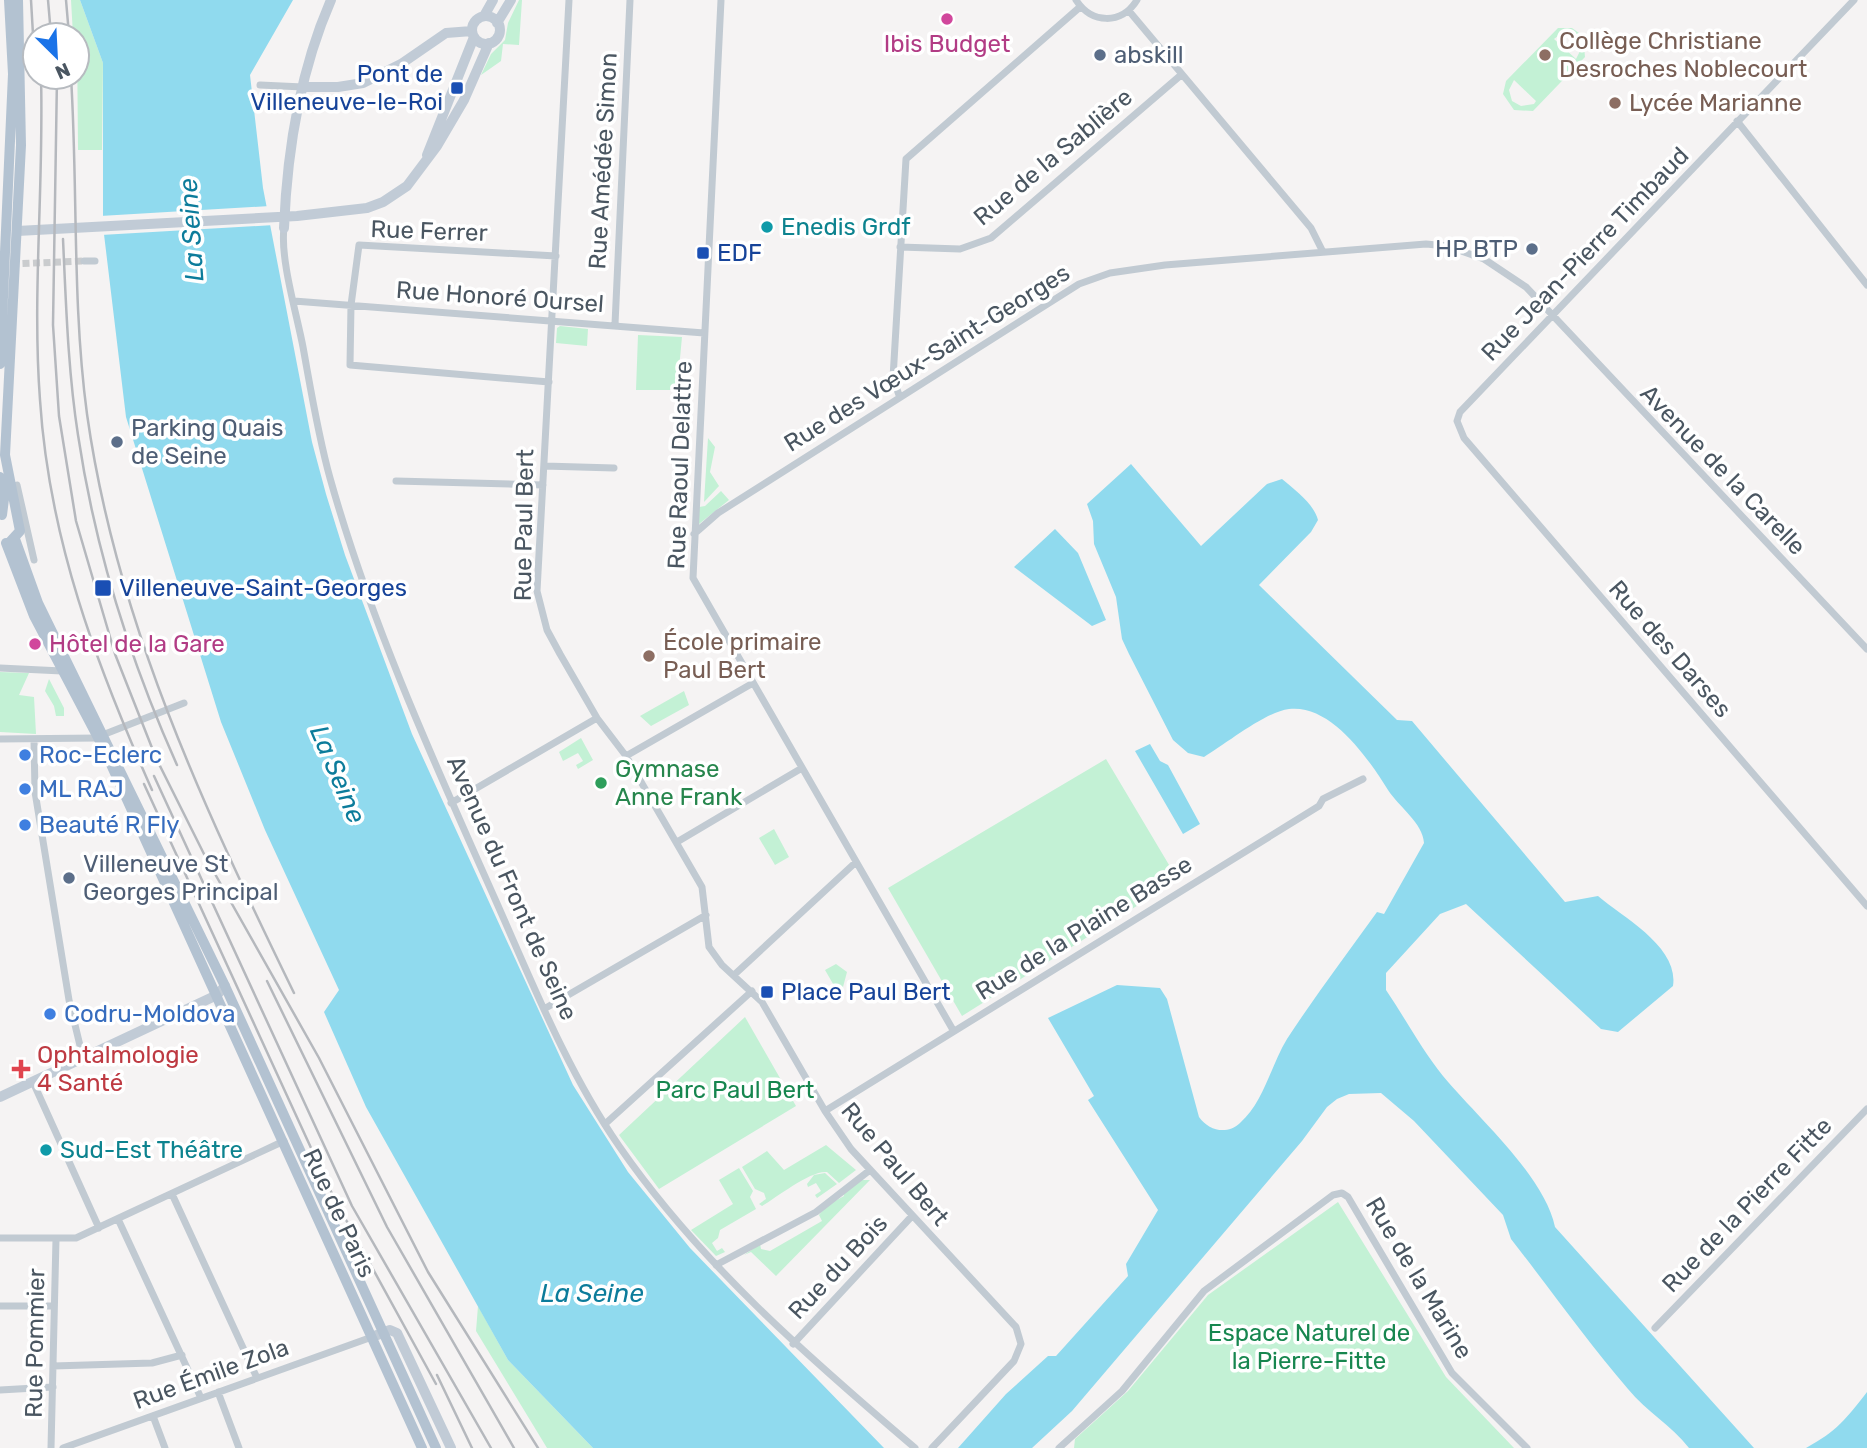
<svg xmlns="http://www.w3.org/2000/svg" width="1867" height="1448" font-family="Rubik,sans-serif">
<rect width="100%" height="100%" fill="#f5f3f3"/>
<!-- green -->
<path fill="#c3f1d5" fill-rule="evenodd" d="M71 0H80L103 63 102 150H78L77 35H73Z
M519 0H522L519 45 503 44 501 61 481 75 491 54 505 40 508 23Z
M1558 28H1572L1583 36 1585 57 1533 111 1514 110 1503 94 1506 81ZM1562 33 1577 39 1581 49 1576 59 1554 39ZM1514 80 1536 101 1534 104 1521 106 1512 101 1509 90Z
M560 326 588 329 587 346 556 343 557 328Z
M638 335 682 337 677 390H636Z
M708 438 715 447 710 472 719 486 704 502Z
M721 491 729 500 699 524V507L705 506Z
M0 672 29 673 19 695 34 697 36 734 0 732Z
M49 679 64 708V716H56L54 706 45 691Z
M684 691 689 705 651 726 640 716Z
M581 738 593 760 578 769 576 765 583 761 578 753 563 761 559 752Z
M1106 759 1178 880 962 1016 888 888Z
M774 829 789 857 775 865 759 838Z
M836 964 847 972 843 987 836 989 825 970Z
M745 1017 796 1106 659 1189 619 1135Z
M826 1145 856 1170 839 1183 827 1172C811 1170 777 1197 762 1206L759 1204 766 1199 764 1193 755 1189 742 1167 767 1151 784 1170Z
M739 1168 753 1191 750 1197 756 1209 720 1230 718 1238 712 1243 717 1251 722 1248 725 1252 716 1256 691 1230 733 1204 719 1180Z
M825 1173 837 1184 817 1198 815 1195 821 1191 816 1183 808 1187 807 1184 814 1175Z
M860 1180H870L776 1276 751 1252 744 1255 760 1244 761 1249 770 1251 822 1221 819 1215 826 1206 844 1196 843 1193Z
M1338 1202 1446 1377 1514 1448H1074L1075 1439 1128 1391 1208 1295Z
M478 1306 508 1360 593 1448H547L476 1331Z"/>
<!-- water -->
<path fill="#90daee" d="M80 0H293L250 75 263 188 312 442 326 494 345 555 412 734 573 1085 628 1172 690 1248 884 1448H593L508 1360 366 1107 324 1012 339 990 265 830 221 722 126 417 103 226V63Z
M1131 464 1201 546 1267 484 1282 479C1295 490 1314 504 1318 520L1311 532 1259 585 1397 720 1412 721 1565 902 1598 896C1624 918 1679 947 1673 986L1618 1032 1601 1029 1466 904 1440 914 1386 973V990C1405 1018 1422 1050 1443 1076 1477 1117 1544 1175 1555 1227L1754 1448H1689C1671 1425 1647 1412 1628 1389 1587 1341 1550 1289 1511 1239L1503 1215 1414 1121 1381 1093 1349 1094 1337 1099 1327 1107 1302 1141 1072 1411 1032 1448H958L1006 1394 1048 1356H1056L1128 1276 1126 1264 1158 1210 1088 1100 1094 1096 1048 1018 1117 985 1160 988 1167 999 1199 1117C1209 1131 1227 1135 1240 1123 1264 1102 1271 1065 1287 1039 1315 996 1347 954 1377 912L1384 914 1424 843C1423 823 1399 807 1388 790 1368 758 1331 704 1289 709 1265 712 1226 744 1204 757L1188 753 1173 740 1129 654 1122 639 1116 597 1094 544 1093 521 1087 504Z
M1055 529 1078 553 1106 620 1092 626 1014 567Z
M1150 744 1160 761 1168 765 1200 824 1183 834 1135 751Z
M1867 1392V1448H1806C1837 1431 1846 1419 1867 1392Z"/>
<!-- pier -->
<path fill="#f5f3f3" d="M270 206 274 225 101 235 100 216Z"/>
<g fill="none" stroke-linecap="round" stroke-linejoin="round">
<!-- street-tunnel -->
<path stroke="#caccce" stroke-width="7" stroke-dasharray="7 3.5" stroke-linecap="butt" d="M12 264 84 261"/>
<!-- street -->
<path stroke="#c1cad2" stroke-width="7" d="M569 0 537 591 547 630 560 654 597 718 626 756 702 887 709 947 722 965 762 1002 825 1111 851 1149 1016 1327 1021 1344 1014 1361 932 1448
M721 0 693 578 953 1030
M1076 0C1091 24 1122 25 1137 0
M1854 0 1460 412 1457 421 1464 438 1867 906
M1129 11 1311 228 1323 252
M260 85 303 87
M1737 121 1867 285
M284 228C280 259 297 315 303 347 311 391 318 435 330 478 371 624 434 762 495 899 532 982 567 1071 619 1146 700 1263 807 1356 915 1448
M900 247 960 249 991 238 1181 75
M84 261H95
M294 301 704 333
M615 324 630 0
M549 382 350 365 351 305 359 245 556 256
M899 395 893 378 906 159 1080 7
M544 466 614 468
M396 481 543 485
M11 487 17 485 34 560
M694 534 718 513 1079 284 1110 273 1165 265 1426 244 1447 246 1484 259 1526 287 1867 649
M0 668 62 671
M105 734 184 703
M0 739 98 738
M34 740 35 792 69 1000 83 1058
M626 756 753 683
M451 803 597 718
M677 842 802 768
M734 975 856 862
M544 1009 706 915
M33 1082 99 1228
M825 1111 1319 806 1323 799 1363 779
M605 1124 752 991
M172 1194 257 1378
M118 1219 201 1398
M0 1238H76L284 1141
M716 1265 816 1212 870 1170
M0 1306H54
M1655 1328 1867 1109
M793 1344 912 1216
M53 1366 152 1363 182 1355
M0 1390 53 1387
M218 1392 239 1448
M153 1416 165 1448
M51 1448 56 1239
M63 1448 372 1337
M1059 1448 1122 1391 1204 1291 1333 1195 1342 1193 1348 1197 1452 1373 1527 1448"/>
<!-- secondary -->
<path stroke="#c1cbd6" stroke-width="10" d="M484 16 493 0
M472 30a14 14 0 1 1 28 0a14 14 0 1 1-28 0Z
M497 23 511 0
M303 87H338L363 83 401 64 446 33 472 31
M427 155 474 37
M284 228C287 152 300 71 331 0
M17 231 297 216 367 208 383 202 407 186 437 146 464 100 489 43
M0 1097 217 995 225 986
M372 1337 390 1330 397 1333 451 1448"/>
<!-- primary -->
<path stroke="#b3c2d1" stroke-width="10" d="M0 364 13 74 9 0
M0 477 4 499 2 515
M15 539 38 603 225 986 436 1448
M6 543 34 616 104 749 422 1448
M9 543 20 531 5 455 21 145 18 0"/>
<!-- rail -->
<path stroke="#b5b8bd" stroke-width="2.5" d="M31 0 35 69
M48 0 51 35
M66 0 69 35
M41 77C44 185 32 293 40 400 49 539 96 664 152 790
M57 77 53 325 59 416 76 521 115 654 156 758 206 858 319 1058 428 1272 538 1448
M71 77C78 189 72 303 87 414 116 621 204 808 294 993
M63 239C66 304 68 371 78 435 95 549 130 660 177 765
M154 776 352 1206 491 1448
M144 784 334 1198 436 1384
M267 981 387 1227 514 1448
M437 1375 472 1448"/>
</g>
<!-- markers -->
<g fill="#d1479c" stroke="#fff" stroke-width="2.5">
<circle cx="947" cy="19" r="7"/>
<circle cx="35" cy="644" r="7"/>
</g>
<g fill="#5c6f8a" stroke="#fff" stroke-width="2.5">
<circle cx="1100" cy="55" r="7"/>
<circle cx="1532" cy="249" r="7"/>
<circle cx="117" cy="442" r="7"/>
<circle cx="69" cy="878" r="7"/>
</g>
<g fill="#8d6e63" stroke="#fff" stroke-width="2.5">
<circle cx="1545" cy="55" r="7"/>
<circle cx="1615" cy="103" r="7"/>
<circle cx="649" cy="656" r="7"/>
</g>
<g fill="#1a4fb4" stroke="#fff" stroke-width="2.5">
<rect x="450" y="81" width="14" height="14" rx="3.5"/>
<rect x="696" y="246" width="14" height="14" rx="3.5"/>
<rect x="94" y="579" width="18" height="18" rx="3.5"/>
<rect x="760" y="985" width="14" height="14" rx="3.5"/>
</g>
<g fill="#0f9aa8" stroke="#fff" stroke-width="2.5">
<circle cx="767" cy="227" r="7"/>
<circle cx="46" cy="1150" r="7"/>
</g>
<g fill="#3f7fe0" stroke="#fff" stroke-width="2.5">
<circle cx="25" cy="755" r="7"/>
<circle cx="25" cy="789" r="7"/>
<circle cx="25" cy="825" r="7"/>
<circle cx="50" cy="1014" r="7"/>
</g>
<circle fill="#2e9e5b" stroke="#fff" stroke-width="2.5" cx="601" cy="783" r="7"/>
<path fill="#e0444e" stroke="#fff" stroke-width="2.5" d="M17.5 1058.5h7v7h7v7h-7v7h-7v-7h-7v-7h7z"/>
<g text-anchor="middle" stroke-width="7" stroke-linejoin="round" paint-order="stroke">
<!-- education labels -->
<g font-size="24" fill="#785e54" stroke="#fff" text-anchor="start">
<text x="1559" y="49">Collège Christiane<tspan x="1559" dy="28">Desroches Noblecourt</tspan></text>
<text x="1629" y="111">Lycée Marianne</text>
<text x="663" y="650">École primaire<tspan x="663" dy="28">Paul Bert</tspan></text>
</g>
<!-- hotel labels -->
<g font-size="24" fill="#b23c85" stroke="#fff">
<text x="947" y="52">Ibis Budget</text>
<text x="49" y="652" text-anchor="start">Hôtel de la Gare</text>
</g>
<!-- service labels -->
<g font-size="24" fill="#4e5e75" stroke="#fff" text-anchor="start">
<text x="1114" y="63">abskill</text>
<text x="1518" y="257" text-anchor="end">HP BTP</text>
<text x="131" y="436">Parking Quais<tspan x="131" dy="28">de Seine</tspan></text>
<text x="83" y="872">Villeneuve St<tspan x="83" dy="28">Georges Principal</tspan></text>
</g>
<!-- transit labels -->
<g font-size="24" fill="#164399" stroke="#fff" text-anchor="start">
<text x="443" y="82" text-anchor="end">Pont de<tspan x="443" dy="28">Villeneuve-le-Roi</tspan></text>
<text x="717" y="261">EDF</text>
<text x="119" y="596">Villeneuve-Saint-Georges</text>
<text x="781" y="1000">Place Paul Bert</text>
</g>
<!-- street labels -->
<g font-size="24" fill="#4a5661" stroke="#fff">
<text transform="translate(1053 157) rotate(-40)" y="8">Rue de la Sablière</text>
<text transform="translate(603 161) rotate(-87)" y="8">Rue Amédée Simon</text>
<text transform="translate(429 231) rotate(2)" y="8">Rue Ferrer</text>
<text transform="translate(1585 254) rotate(-46)" y="8">Rue Jean-Pierre Timbaud</text>
<text transform="translate(500 297) rotate(4)" y="8">Rue Honoré Oursel</text>
<text transform="translate(927 358) rotate(-32)" y="8">Rue des Vœux-Saint-Georges</text>
<text transform="translate(680 465) rotate(-88)" y="8">Rue Raoul Delattre</text>
<text transform="translate(1723 470) rotate(46)" y="8">Avenue de la Carelle</text>
<text transform="translate(524 525) rotate(-89)" y="8">Rue Paul Bert</text>
<text transform="translate(1670 649) rotate(49)" y="8">Rue des Darses</text>
<text transform="translate(512 888) rotate(66)" y="8">Avenue du Front de Seine</text>
<text transform="translate(1084 928) rotate(-32)" y="8">Rue de la Plaine Basse</text>
<text transform="translate(895 1164) rotate(50)" y="8">Rue Paul Bert</text>
<text transform="translate(1747 1205) rotate(-46)" y="8">Rue de la Pierre Fitte</text>
<text transform="translate(339 1213) rotate(65)" y="8">Rue de Paris</text>
<text transform="translate(838 1267) rotate(-47)" y="8">Rue du Bois</text>
<text transform="translate(1419 1278) rotate(59)" y="8">Rue de la Marine</text>
<text transform="translate(35 1343) rotate(-89)" y="8">Rue Pommier</text>
<text transform="translate(211 1374) rotate(-20)" y="8">Rue Émile Zola</text>
</g>
<!-- culture labels -->
<g font-size="24" fill="#0d838f" stroke="#fff" text-anchor="start">
<text x="781" y="235">Enedis Grdf</text>
<text x="60" y="1158">Sud-Est Théâtre</text>
</g>
<!-- shop labels -->
<g font-size="24" fill="#366cbe" stroke="#fff" text-anchor="start">
<text x="39" y="763">Roc-Eclerc</text>
<text x="39" y="797">ML RAJ</text>
<text x="39" y="833">Beauté R Fly</text>
<text x="64" y="1022">Codru-Moldova</text>
</g>
<!-- leisure labels -->
<g font-size="24" fill="#27864d" stroke="#fff" text-anchor="start">
<text x="615" y="777">Gymnase<tspan x="615" dy="28">Anne Frank</tspan></text>
</g>
<!-- health labels -->
<g font-size="24" fill="#be3a42" stroke="#fff" text-anchor="start">
<text x="37" y="1063">Ophtalmologie<tspan x="37" dy="28">4 Santé</tspan></text>
</g>
<!-- park labels -->
<g font-size="24" fill="#17864f" stroke="#fff">
<text x="735" y="1098">Parc Paul Bert</text>
<text x="1309" y="1341">Espace Naturel de<tspan x="1309" dy="28">la Pierre-Fitte</tspan></text>
</g>
<!-- water labels -->
<g font-size="26" font-style="italic" fill="#0c7c9b" stroke="#fff">
<text transform="translate(191 230) rotate(-94)" y="9">La Seine</text>
<text transform="translate(338 774) rotate(67)" y="9">La Seine</text>
<text x="592" y="1302">La Seine</text>
</g>
</g>
<!-- north arrow -->
<g transform="translate(56 56) rotate(156)"><circle r="33" fill="#ffffff" stroke="#b7bbc0" stroke-width="2"/>
<path d="M0-5L12 26L0 18L-12 26Z" fill="#1a73e8"/>
<text y="-10" font-size="19" font-weight="bold" text-anchor="middle" fill="#4a5661">N</text>
</g>
</svg>
